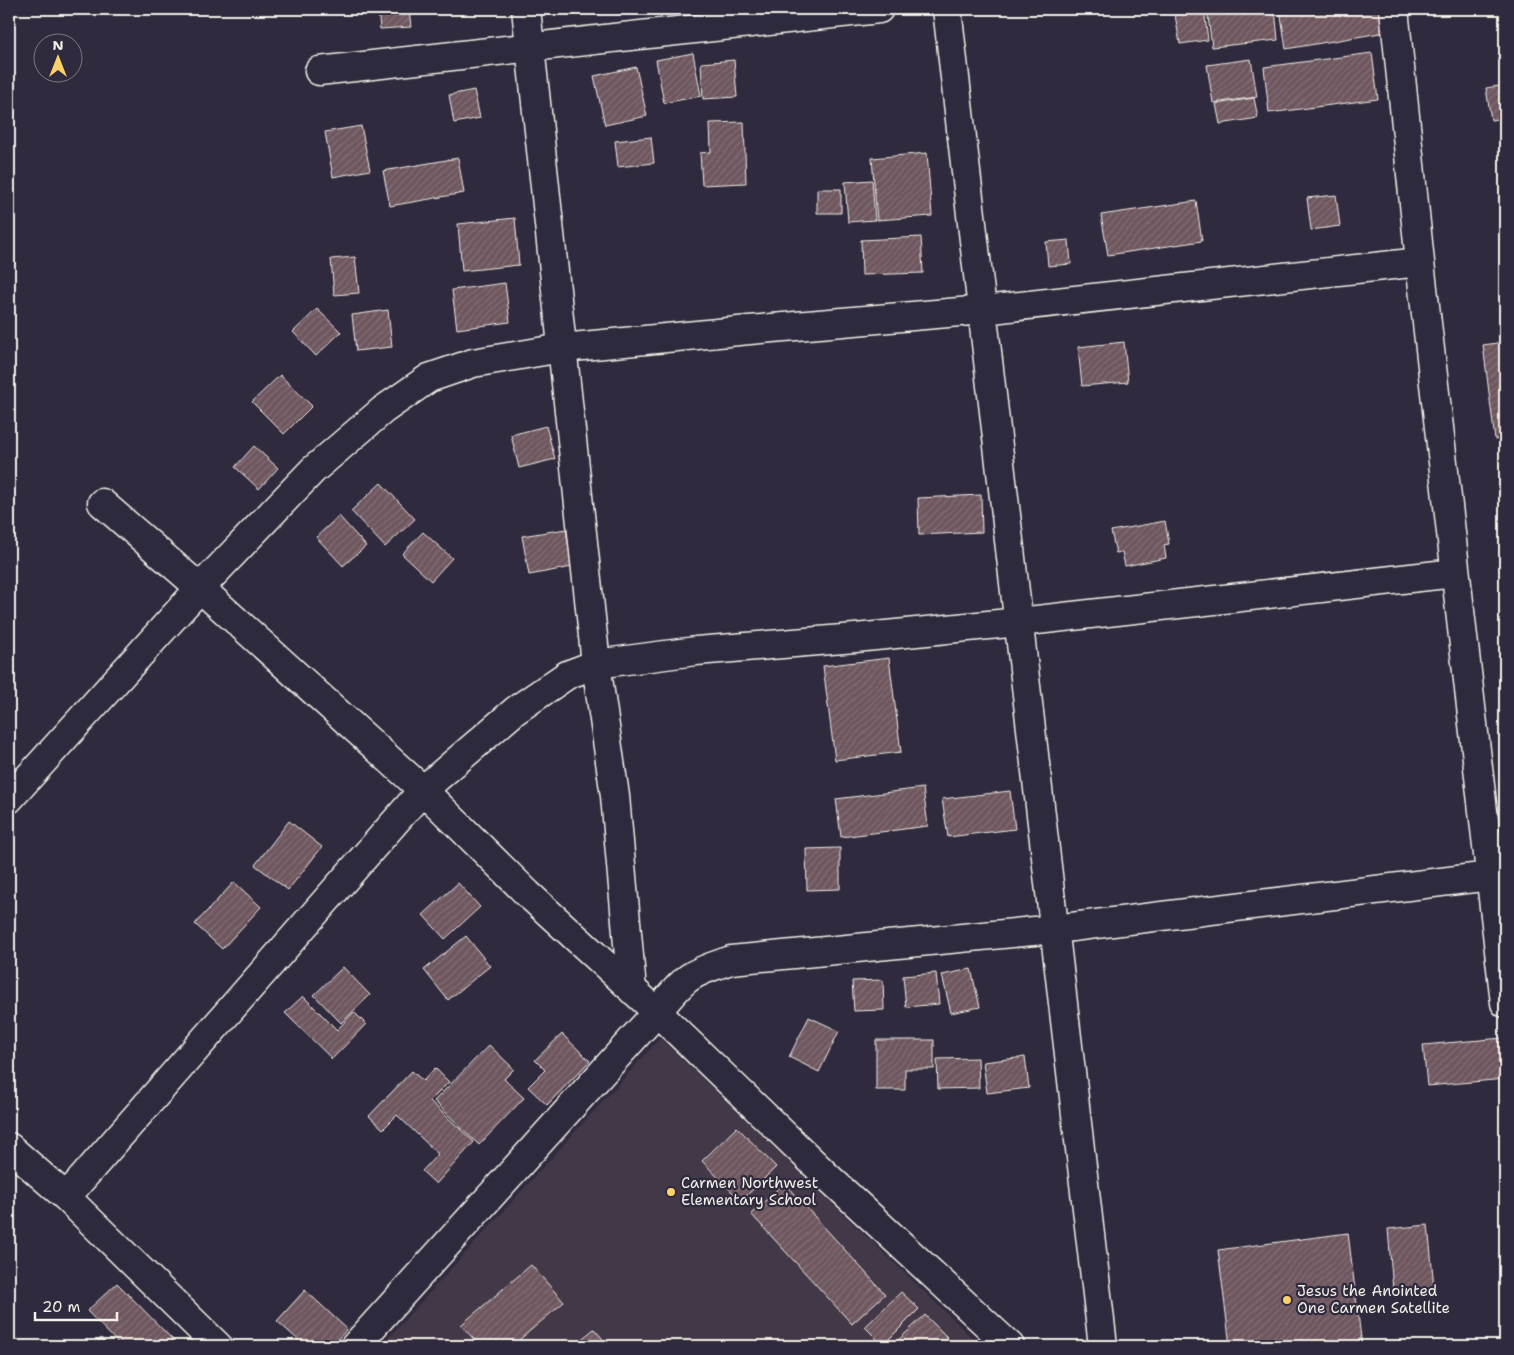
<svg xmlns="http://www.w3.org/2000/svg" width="1514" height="1355" font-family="'Shantell Sans',sans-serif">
<defs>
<pattern id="building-hatch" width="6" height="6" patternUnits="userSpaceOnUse" patternTransform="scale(1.25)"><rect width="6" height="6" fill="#6e565f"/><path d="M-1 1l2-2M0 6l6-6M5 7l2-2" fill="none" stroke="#836f76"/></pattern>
</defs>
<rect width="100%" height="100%" fill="#2f2a3d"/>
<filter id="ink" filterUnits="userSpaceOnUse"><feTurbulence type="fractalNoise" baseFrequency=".02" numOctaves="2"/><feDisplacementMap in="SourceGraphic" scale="10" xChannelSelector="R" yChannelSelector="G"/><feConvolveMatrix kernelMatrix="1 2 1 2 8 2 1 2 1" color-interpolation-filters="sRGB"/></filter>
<g filter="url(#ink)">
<!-- built -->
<path fill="#423747" d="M660 1038 981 1346H381Z"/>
<!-- building -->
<path fill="url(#building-hatch)" stroke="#f4f1e8" d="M378 9H409L411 27 380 29Z
M444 9H482V10L445 13Z
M1174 9H1204L1208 40 1180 44Z
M1207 9H1275L1278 40 1212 47Z
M1280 9H1382L1386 32 1286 49Z
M693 53 701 96 664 103 656 60Z
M1372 53 1378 99 1269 113 1264 67Z
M1251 59 1257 97 1213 103 1207 65Z
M734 60 737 97 703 99 701 63Z
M636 67 647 116 605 125 594 76Z
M1505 85V118L1491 120 1486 88Z
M474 90 480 118 454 123 449 95Z
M1254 98 1258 118 1220 124 1216 104Z
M744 122 746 183 702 185 700 153 711 152 710 123Z
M361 126 370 170 333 177 325 132Z
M651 137 654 163 618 167 615 141Z
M927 153 932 216 877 220 872 158Z
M458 158 464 193 390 206 383 171Z
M872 180 875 220 848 222 845 182Z
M817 189H841V213H817Z
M1336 195 1340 226 1311 230 1307 198Z
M1196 201 1202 241 1108 255 1101 215Z
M515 218 519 265 462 271 458 224Z
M921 237 923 273 862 275 861 240Z
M1069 240 1071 264 1048 266 1046 242Z
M355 257 359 293 334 295 331 259Z
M505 283 510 322 457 329 452 290Z
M317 309 341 332 316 356 293 332Z
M388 310 392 347 356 351 352 315Z
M1124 342 1128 382 1082 386 1078 347Z
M1505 342V438L1495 440 1483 345Z
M280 375 312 406 284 434 252 402Z
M546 426 555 459 519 468 511 435Z
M254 446 278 468 259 489 235 467Z
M381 483 415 519 385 547 351 511Z
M981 495 982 532 919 535 918 498Z
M339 516 366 546 343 566 316 537Z
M1165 521 1169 544 1164 545 1166 558 1125 566 1122 552 1116 553 1111 531Z
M566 529 572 567 529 575 522 536Z
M423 532 452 558 431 581 402 554Z
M889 658 901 752 835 760 823 666Z
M923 788 928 826 841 837 836 799Z
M1010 791 1015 829 948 837 942 799Z
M289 821 322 847 288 890 255 865Z
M840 848V889L807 890 806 849Z
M234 882 261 907 222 949 195 924Z
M458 883 480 907 445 939 423 915Z
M466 936 490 966 448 1000 424 970Z
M343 967 370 995 341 1023 314 995Z
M971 969 980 1007 951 1013 942 975Z
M936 973 939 1004 906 1007 903 976Z
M883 980 884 1010 854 1011 852 981Z
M303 996 337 1030 354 1012 366 1024 332 1059 285 1013Z
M809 1017 839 1031 819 1072 789 1057Z
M562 1034 590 1061 547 1105 528 1087 545 1070 535 1060Z
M1503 1038 1505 1079 1427 1086 1423 1045Z
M876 1040H934V1069H905V1090H876Z
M489 1045 514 1069 504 1079 524 1098 479 1145 434 1101Z
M1025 1057 1029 1088 987 1093 983 1062Z
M978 1058 979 1088 938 1089 937 1059Z
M435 1068 449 1082 430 1101 474 1142 436 1184 422 1171 438 1154 397 1115 383 1129 369 1116 412 1071 423 1081Z
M737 1127 776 1167 741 1201 702 1161Z
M784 1183 885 1294 852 1324 751 1214Z
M1428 1225 1434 1287 1393 1290 1388 1229Z
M1348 1233 1362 1346H1230L1218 1250Z
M531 1265 564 1302 512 1346H480L461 1325Z
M117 1283 179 1346H121L87 1311Z
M305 1290 347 1329 332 1346H305L277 1321Z
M901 1292 919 1309 883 1345 865 1327Z
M925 1315 948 1338 939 1346H892Z
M594 1329 609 1346H573Z
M101 1338 110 1346H93Z"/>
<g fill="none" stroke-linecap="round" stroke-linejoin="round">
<!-- minor casing -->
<g stroke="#f4f1e8" stroke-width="31">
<path id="minor" d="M526 9 596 664 615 796 632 990
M947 9 1103 1346
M1394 9 1420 262 1505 1003
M319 71C506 51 692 28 879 9
M102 503 200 588 423 790 528 894 657 1012 828 1177 1010 1346
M9 799 200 588 313 470 383 410 429 378 473 363 562 348 749 330 983 310 1420 262
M9 1147 66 1197 218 1346
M66 1197 423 790 516 710 567 675 596 664 696 651 855 638 1019 622 1455 573
M355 1346 657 1012C667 1000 677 986 690 977 702 969 717 965 731 960L1055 929 1490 876"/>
</g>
<!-- minor -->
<use href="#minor" stroke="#2f2a3d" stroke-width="28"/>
</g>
</g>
<!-- markers -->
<g fill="#ffd166" stroke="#2f2a3d" stroke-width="2">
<circle cx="671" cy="1192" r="5"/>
<circle cx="1287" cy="1300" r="5"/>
</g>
<g text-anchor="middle" stroke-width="4.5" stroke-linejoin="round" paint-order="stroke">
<!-- poi labels -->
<g font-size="15" fill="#f4f1e8" stroke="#2f2a3d" text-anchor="start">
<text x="681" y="1188">Carmen Northwest<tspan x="681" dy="17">Elementary School</tspan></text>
<text x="1297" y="1296">Jesus the Anointed<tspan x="1297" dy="17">One Carmen Satellite</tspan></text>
</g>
</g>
<!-- margin -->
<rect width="1514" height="1355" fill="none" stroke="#2f2a3d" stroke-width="30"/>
<rect x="15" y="15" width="1484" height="1325" fill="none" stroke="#f4f1e8" stroke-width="2" filter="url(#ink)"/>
<!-- north arrow -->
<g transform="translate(58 58)"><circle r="24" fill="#2f2a3d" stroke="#7e7a81"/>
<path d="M0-4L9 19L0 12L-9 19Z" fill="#ffd166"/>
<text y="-8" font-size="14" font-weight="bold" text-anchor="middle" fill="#f4f1e8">N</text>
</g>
<!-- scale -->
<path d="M35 1312v8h82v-8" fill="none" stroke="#f4f1e8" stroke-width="2.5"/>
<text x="42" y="1312" font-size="15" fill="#f4f1e8" stroke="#2f2a3d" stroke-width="4" paint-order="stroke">20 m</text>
</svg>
